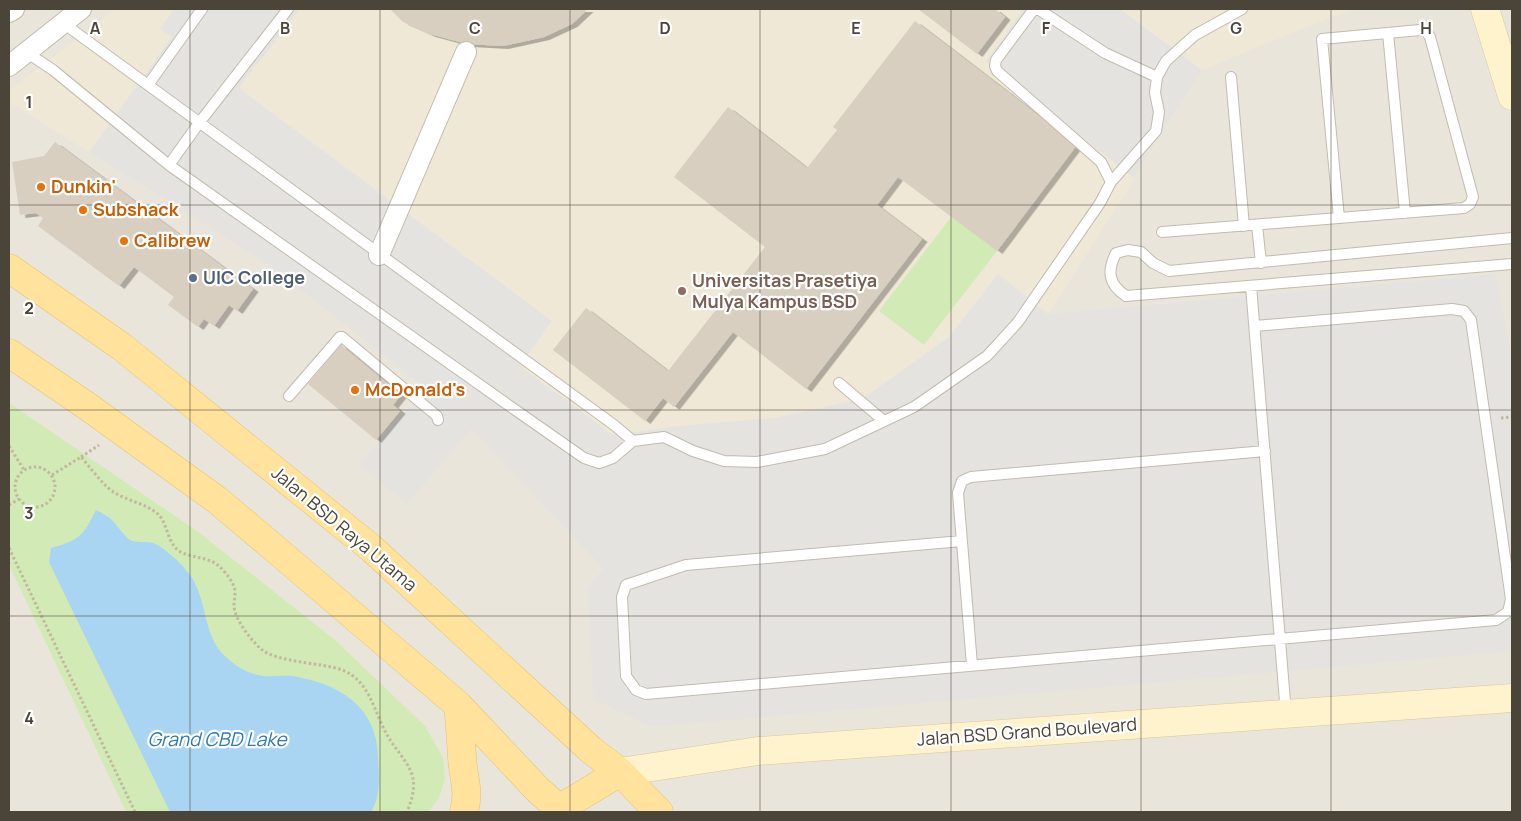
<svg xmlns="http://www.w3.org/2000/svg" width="1521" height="821" font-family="Manrope,sans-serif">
<defs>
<filter id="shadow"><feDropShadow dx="5.5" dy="3" stdDeviation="0" flood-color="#0004"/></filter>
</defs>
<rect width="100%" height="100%" fill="#f6f3ec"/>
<!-- residential -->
<path fill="#eae5da" d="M9 9H1512V812H9Z"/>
<!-- education -->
<path fill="#efe8d6" d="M115 9H1352L1202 70 1110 218 1048 314 934 472 471 429 441 400 272 267 9 102V91Z"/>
<!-- green -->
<path fill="#d2eab5" d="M952 216 997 251 924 345 879 311Z
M9 403 197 531 335 640 425 726 443 758 445 778 439 798 428 812H126L9 565Z"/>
<!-- parking -->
<path fill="#e5e3e0" d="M174 9H300L239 88 552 321 520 366 613 435 678 426 774 418 862 399 949 337 998 274 1048 314 1496 274 1512 364V650L1504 652 652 727 593 699 588 588 603 568 471 429 407 504 359 465 425 388 272 267 89 152 172 37 160 29Z
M1019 9H1120L1202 70 1134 178 986 61 1022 11Z"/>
<!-- water -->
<path fill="#a9d4f2" d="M96 510C102 513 108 516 112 520 118 526 123 535 130 540 136 543 146 541 153 543 164 547 183 565 190 575 208 600 202 636 226 657 236 667 249 674 263 676 273 677 283 675 293 676 339 684 377 706 378 757 379 775 381 796 371 812H170L49 562 51 548C80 540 83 536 96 510Z"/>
<!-- building -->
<path fill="#d8cfc1" filter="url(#shadow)" d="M390 9H588L572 24 544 37 503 46 467 44 430 34 403 22Z
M918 9H995L1005 17 977 54Z
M915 21 1077 145 997 251 898 177 877 205 922 239 806 389 733 332 674 407 663 398 645 421 553 350 586 308 668 371 765 247 674 177 728 107 807 168 837 130 833 127Z
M55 142 253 289 237 311 229 305 214 326 204 319 198 327 168 305 174 297 134 267 119 286 38 226 43 218 36 213 20 215 12 162 44 156Z
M341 345 401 395 393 405 400 411 376 440 308 384Z"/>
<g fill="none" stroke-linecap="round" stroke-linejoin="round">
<!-- lane casing -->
<g stroke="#c2bbae" stroke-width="12">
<path id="lane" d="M1034 9 996 60 995 66 997 71 1101 162 1111 182
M1038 9 1105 53 1157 77
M63 23 614 425 633 441
M1388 33 1405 213
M26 52 53 70 169 165 514 409 584 458 599 463 613 458 633 441 664 437 693 451 724 461 757 462 825 449 914 407 987 356 1018 322 1100 203 1111 182 1156 131 1159 112 1155 93 1157 77 1166 61 1195 35 1242 9
M1231 77 1244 226
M148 85 202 9
M169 165 199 123 288 9
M1257 225 1261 263
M1162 232 1464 208 1470 204 1473 197 1430 37 1426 31 1420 30 1322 39 1339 218
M1512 238 1169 271 1153 263 1141 252 1128 250 1116 253C1107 271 1108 284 1126 296L1512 264
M1251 286 1286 714
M839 383 884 421
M289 396 340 337H342L437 416 438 420
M962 541 686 565 626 585 622 597 626 676 636 690 646 694 1496 620 1508 612 1511 599 1471 320 1464 311 1452 309 1255 326
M972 665 958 493 962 481 971 477 1265 451"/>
</g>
<!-- street casing -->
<g stroke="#c2bbae" stroke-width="22">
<path id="street" d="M9 12 14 9
M9 66 81 9
M379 255 466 52"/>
</g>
<!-- secondary casing -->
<g stroke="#d6c79b" stroke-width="29">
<path id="secondary" d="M1485 9 1512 96
M620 772 758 751 1512 698"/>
</g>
<!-- primary casing -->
<g stroke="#e6c16a" stroke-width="29">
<path id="primary" d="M9 268 122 347 371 548 591 750 620 772 659 812
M9 353 87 406 217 500 267 542 458 705 538 790 563 812
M458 705C460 723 461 740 462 757 463 778 470 790 464 812
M554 812 620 772"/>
</g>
<!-- path -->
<path stroke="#c4b79f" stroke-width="3" stroke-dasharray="2.5 2.5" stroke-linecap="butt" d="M1501 418 1512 417
M9 446 24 470
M81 457 99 445
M15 487a20 20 0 1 1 40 0a20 20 0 1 1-40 0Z
M52 475 81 457C90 467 102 484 112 491 126 501 146 503 159 515 168 525 167 542 179 551 192 559 210 556 221 568 227 574 236 585 235 594 235 597 234 601 234 605 234 619 251 640 261 649 278 663 320 662 342 670 369 680 374 711 386 733 393 747 411 764 413 779 415 790 411 802 407 812
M9 505 19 499
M9 548 135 812"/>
<!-- lane -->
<use href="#lane" stroke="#fff" stroke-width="10"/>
<!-- street -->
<use href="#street" stroke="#fff" stroke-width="20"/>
<!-- secondary -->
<use href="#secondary" stroke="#fff3cd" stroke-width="28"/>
<!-- primary -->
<use href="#primary" stroke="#ffe39c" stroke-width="28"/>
</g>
<!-- grid -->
<path fill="none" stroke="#4b4439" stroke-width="1" stroke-opacity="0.55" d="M190 9V812M380 9V812M570 9V812M760 9V812M951 9V812M1141 9V812M1331 9V812M9 205H1512M9 410H1512M9 616H1512"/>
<!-- markers -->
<g fill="#e8710a" stroke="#fff" stroke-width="2">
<circle cx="41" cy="187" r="5"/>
<circle cx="83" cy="210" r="5"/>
<circle cx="124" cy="241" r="5"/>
<circle cx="355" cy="390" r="5"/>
</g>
<circle fill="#5c6f8a" stroke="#fff" stroke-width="2" cx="193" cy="278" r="5"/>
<circle fill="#8d6e63" stroke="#fff" stroke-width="2" cx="682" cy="291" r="5"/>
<g text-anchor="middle" stroke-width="4.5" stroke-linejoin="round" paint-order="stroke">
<!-- food labels -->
<g font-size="18" font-weight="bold" fill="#c56008" stroke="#fff" text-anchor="start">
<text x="51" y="193">Dunkin'</text>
<text x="93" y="216">Subshack</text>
<text x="134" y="247">Calibrew</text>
<text x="365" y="396">McDonald's</text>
</g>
<!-- service labels -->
<g font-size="18" font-weight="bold" fill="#4e5e75" stroke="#fff" text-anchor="start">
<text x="203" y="284">UIC College</text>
</g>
<!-- education labels -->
<g font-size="18" font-weight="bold" fill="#785e54" stroke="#fff" text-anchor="start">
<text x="692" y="287">Universitas Prasetiya<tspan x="692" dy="21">Mulya Kampus BSD</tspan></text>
</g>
<!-- street labels -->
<g font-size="18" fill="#4b4439" stroke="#fff">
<text transform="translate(344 529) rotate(40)" y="6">Jalan BSD Raya Utama</text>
<text transform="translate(1027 732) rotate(-4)" y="6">Jalan BSD Grand Boulevard</text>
</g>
<!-- water labels -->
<g font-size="19" font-style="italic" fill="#2e7ab2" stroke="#fff">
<text x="217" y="746">Grand CBD Lake</text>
</g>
</g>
<g font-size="16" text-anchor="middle" font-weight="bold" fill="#4b4439" stroke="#fff" stroke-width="4.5" stroke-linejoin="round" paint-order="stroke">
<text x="95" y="34">A</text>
<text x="285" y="34">B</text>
<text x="475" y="34">C</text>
<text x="665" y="34">D</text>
<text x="856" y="34">E</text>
<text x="1046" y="34">F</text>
<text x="1236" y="34">G</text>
<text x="1426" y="34">H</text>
<text x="29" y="108">1</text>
<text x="29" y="314">2</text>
<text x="29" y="519">3</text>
<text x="29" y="724">4</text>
</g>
<!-- border -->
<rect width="1521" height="821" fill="none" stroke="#4b4439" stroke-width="20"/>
</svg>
